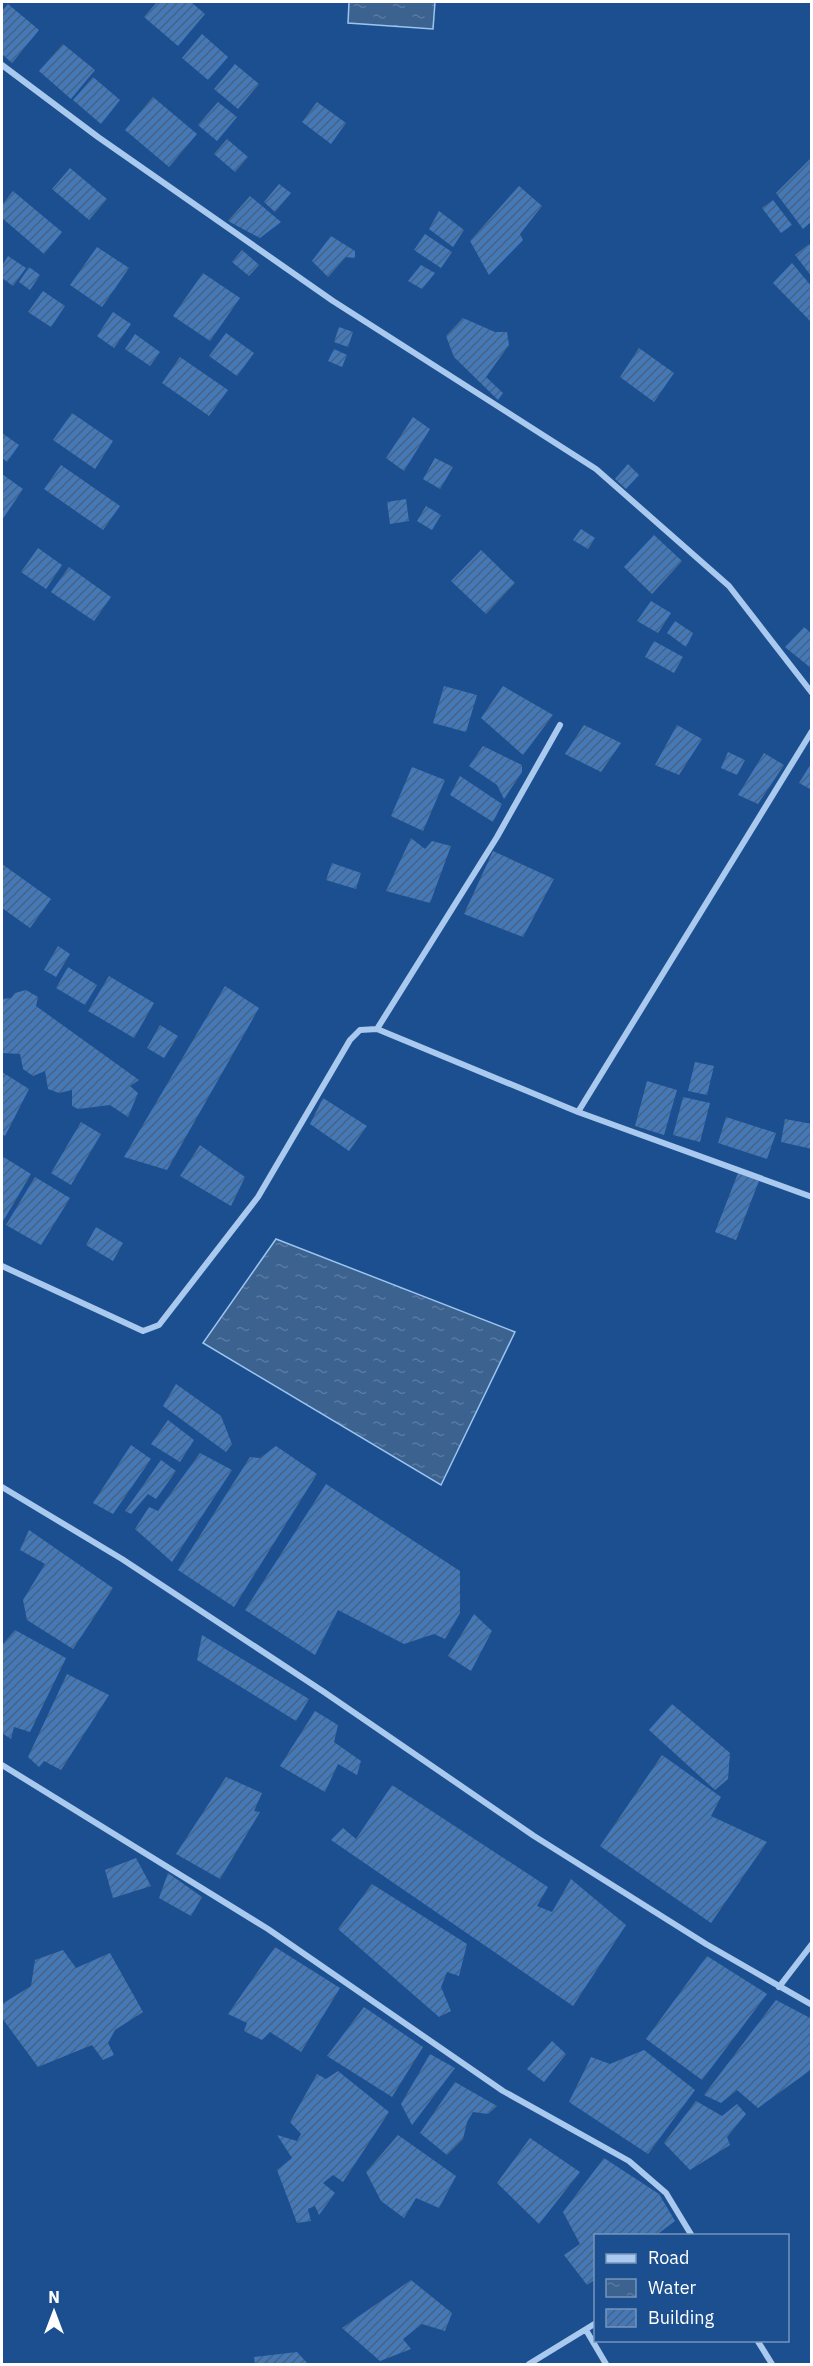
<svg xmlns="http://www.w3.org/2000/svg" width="813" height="2366" font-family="'IBM Plex Sans',sans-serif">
<defs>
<pattern id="water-ripples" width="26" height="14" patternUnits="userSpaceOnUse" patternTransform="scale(1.5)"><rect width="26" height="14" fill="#3c6290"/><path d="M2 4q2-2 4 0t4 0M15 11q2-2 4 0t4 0" fill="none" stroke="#597aa1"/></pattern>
<pattern id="building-hatch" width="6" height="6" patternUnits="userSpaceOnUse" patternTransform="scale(1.5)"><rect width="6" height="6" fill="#4478b7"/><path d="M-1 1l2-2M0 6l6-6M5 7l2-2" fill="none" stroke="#486282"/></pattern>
</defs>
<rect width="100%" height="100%" fill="#1b4f8f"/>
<!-- water -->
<path fill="url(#water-ripples)" stroke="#9cc4f0" stroke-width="1.5" d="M349 2H435L433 29 348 23Z
M276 1239 515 1332 441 1485 203 1343Z"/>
<!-- building -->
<path fill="url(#building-hatch)" d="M157 2H191L205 14 178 46 144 17Z
M8 4 39 30 12 63 2 54V11Z
M202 34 228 57 208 80 182 58Z
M63 44 95 70 71 99 39 71Z
M235 64 259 84 238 109 214 89Z
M93 77 120 100 101 124 73 100Z
M153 97 197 134 169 167 125 130Z
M218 102 237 117 217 141 198 125Z
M317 102 346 123 331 144 302 122Z
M227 139 248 157 235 172 214 154Z
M812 157V221L803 229 776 193Z
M70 168 107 199 89 220 52 189Z
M279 184 291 193 275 212 264 202Z
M519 186 542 206 520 234 523 240 489 275 470 241Z
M13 191 62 232 44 254 2 218V205Z
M250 196 281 222 260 238 228 221Z
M773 200 792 225 781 233 762 208Z
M439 211 464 230 453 247 429 229Z
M425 234 452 252 441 268 414 250Z
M331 236 355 251V258L346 257 328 277 312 261Z
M809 244 812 248V277L795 255Z
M97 247 129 268 102 307 70 285Z
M242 250 259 265 249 276 232 262Z
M8 256 26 268 13 286 2 278V266Z
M792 263 812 287V323L773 283Z
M421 265 435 273 422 289 408 281Z
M29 267 40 275 30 290 19 282Z
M203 273 240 298 210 341 173 316Z
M43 291 65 306 51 327 28 312Z
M113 312 131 324 114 348 97 336Z
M463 318 495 332H507L509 345 486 377 503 393 498 400 454 357 446 336Z
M339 327 353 332 348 347 334 342Z
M226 333 254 353 237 376 209 356Z
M135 334 160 352 150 366 125 349Z
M639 348 674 373 654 402 620 377Z
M334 349 347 355 342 367 328 361Z
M180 357 228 390 209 416 162 383Z
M72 413 113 441 95 469 53 440Z
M413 417 430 429 404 471 386 458Z
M2 433 19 445 7 462 2 458Z
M435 458 453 467 440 489 423 479Z
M628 464 639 475 626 489 615 479Z
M61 465 120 506 103 530 44 489Z
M2 474 23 489 2 520Z
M406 499 409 521 390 524 387 502Z
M426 506 441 515 432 530 417 521Z
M581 529 595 538 588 549 573 540Z
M654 535 682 561 652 594 624 567Z
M38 548 62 565 46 589 21 572Z
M481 550 515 583 486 614 451 581Z
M69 567 111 597 94 621 51 592Z
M651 601 671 613 658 633 637 621Z
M675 621 693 633 686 647 667 633Z
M804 627 812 634V669L785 647Z
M654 641 683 657 674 673 645 657Z
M444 686 477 695 466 732 433 723Z
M503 686 553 715 523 755 481 718Z
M584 725 621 743 601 772 565 754Z
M677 725 702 739 679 775 655 765Z
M483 746 522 765V772L504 799 497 785 469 766Z
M728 752 745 760 737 775 721 768Z
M764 753 784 765 758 804 738 795Z
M812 762V790L799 783Z
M412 767 445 780 423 831 391 816Z
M460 776 502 804 493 822 450 795Z
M411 838 425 849 432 841 451 846 430 903 386 891Z
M493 851 554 879 523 937 464 914Z
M332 863 361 873 356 889 326 880Z
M2 864 51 899 30 928 2 908Z
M58 946 70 954 56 977 44 970Z
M68 967 97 985 85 1005 56 988Z
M109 976 154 1003 134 1038 88 1011Z
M225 986 259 1008 167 1170 124 1157Z
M26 990 38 997 36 1006 139 1080 130 1086 138 1093 128 1117 110 1105 78 1109 72 1106V1090L59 1093 48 1089 45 1071 33 1076 23 1069 20 1054 2 1053V999L11 998 15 993Z
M160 1025 178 1036 164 1058 147 1048Z
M695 1062 714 1066 707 1095 688 1091Z
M2 1072 29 1089 5 1136 2 1134Z
M647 1081 677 1090 664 1135 635 1126Z
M683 1097 710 1103 700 1142 673 1135Z
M323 1098 367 1126 349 1151 310 1124Z
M726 1117 776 1133 767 1159 718 1143Z
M785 1119 812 1124V1149L781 1142Z
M81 1122 101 1134 71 1185 51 1173Z
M200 1145 245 1177 231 1206 180 1176Z
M2 1156 31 1174 2 1223Z
M738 1173 759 1181 736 1240 715 1232Z
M35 1177 70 1198 41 1245 6 1225Z
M96 1227 123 1243 113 1261 86 1245Z
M176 1384 221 1416 232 1444 226 1452 163 1406Z
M168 1420 194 1440 180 1462 151 1444Z
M131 1445 151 1459 113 1514 93 1503Z
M276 1446 317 1474 234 1607 178 1570 250 1457 260 1458Z
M200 1453 232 1470 172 1562 135 1529 149 1507 158 1511Z
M161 1460 176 1471 156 1499 148 1494 131 1514 125 1511Z
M326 1484 460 1571V1613L445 1639 434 1634 404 1644 338 1610 315 1655 245 1610Z
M29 1530 113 1588 73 1649 27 1620 23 1600 45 1564 20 1550Z
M474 1614 492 1631 471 1671 448 1656Z
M15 1630 66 1658 30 1732 14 1727 11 1739 2 1733V1645Z
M202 1635 309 1699 296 1721 197 1660Z
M67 1674 109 1695 61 1770 44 1761 39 1767 28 1757Z
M672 1704 730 1753 728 1779 715 1790 649 1730Z
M315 1711 338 1725 334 1742 361 1761 357 1775 338 1764 325 1792 280 1766Z
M662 1755 721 1797 711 1816 767 1842 711 1923 600 1846Z
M226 1777 262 1793 254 1811 260 1812 220 1879 176 1854Z
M392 1785 548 1887 537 1906 552 1912 571 1879 626 1925 573 2006 331 1840 343 1828 356 1839Z
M136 1858 151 1886 113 1898 105 1870Z
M168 1873 202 1897 191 1916 159 1898Z
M372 1884 467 1944 459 1976 447 1972 441 1987 451 2011 439 2017 338 1929Z
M275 1947 340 1988 301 2052 270 2032 262 2040 244 2031 247 2023 228 2014Z
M63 1950 76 1968 110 1953 143 2012 115 2030 108 2043 114 2055 103 2060 92 2045 38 2067 2 2018V2004L31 1986 35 1960Z
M707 1956 767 1994 702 2080 646 2039Z
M776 2000 812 2019V2069L758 2108 737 2090 721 2103 704 2095Z
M364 2007 423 2047 392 2097 327 2056Z
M552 2041 566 2054 544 2082 527 2069Z
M644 2050 695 2090 648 2154 569 2102 591 2057 610 2064Z
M430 2054 455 2068 412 2125 401 2104Z
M338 2071 389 2112 343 2182 333 2175 323 2183 335 2193 319 2215 315 2206 308 2209 311 2221 297 2223 277 2170 292 2158 277 2135 297 2141 301 2134 290 2122 317 2074 326 2079Z
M455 2082 497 2106 488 2114 473 2112 467 2122 463 2139 447 2155 420 2133Z
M696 2101 722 2116 737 2104 746 2114 727 2137 730 2145 690 2170 664 2143Z
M398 2135 456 2176 439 2208 416 2198 404 2218 381 2201 366 2172Z
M530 2138 580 2172 539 2224 497 2183Z
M604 2158 659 2194 675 2221 655 2236H596V2279L587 2285 564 2255 580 2244 563 2212Z
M411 2280 452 2313 445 2331 422 2324 403 2339 411 2349 380 2361 342 2328Z
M297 2352 308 2364H255L254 2357Z"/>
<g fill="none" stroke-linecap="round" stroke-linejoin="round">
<!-- street -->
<path stroke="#a9c9ee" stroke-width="6" d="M2 65 98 137 333 301 596 469 729 586 812 693
M377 1029 497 837 560 725
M578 1112 812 1197
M2 1266 143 1331 159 1325 258 1197 350 1040 360 1030 377 1029 578 1112 812 731
M2 1487 122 1559 324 1692 534 1836 706 1944 812 2005
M2 1765 268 1929 503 2091 629 2161 666 2193 692 2236
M779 1987 812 1944
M586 2330 606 2364
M757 2340 772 2364
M529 2364 596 2323"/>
</g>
<!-- border -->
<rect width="813" height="2366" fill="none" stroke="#ffffff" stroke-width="6"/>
<!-- legend -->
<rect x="594" y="2234" width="195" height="108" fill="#1b4f8f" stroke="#7695bc" stroke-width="1.5"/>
<rect x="606" y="2254" width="30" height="9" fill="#a9c9ee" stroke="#7695bc" stroke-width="1.5"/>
<text x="648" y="2264" font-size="18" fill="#ffffff">Road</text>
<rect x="606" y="2279" width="30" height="18" fill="url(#water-ripples)" stroke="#7695bc" stroke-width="1.5"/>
<text x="648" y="2294" font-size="18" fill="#ffffff">Water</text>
<rect x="606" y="2309" width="30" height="18" fill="url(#building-hatch)" stroke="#7695bc" stroke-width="1.5"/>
<text x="648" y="2324" font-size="18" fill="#ffffff">Building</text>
<!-- north arrow -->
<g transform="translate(54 2312)" stroke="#1b4f8f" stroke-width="4.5" paint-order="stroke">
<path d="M0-4.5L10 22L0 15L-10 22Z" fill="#ffffff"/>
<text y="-9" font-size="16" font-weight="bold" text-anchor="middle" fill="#ffffff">N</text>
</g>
</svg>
